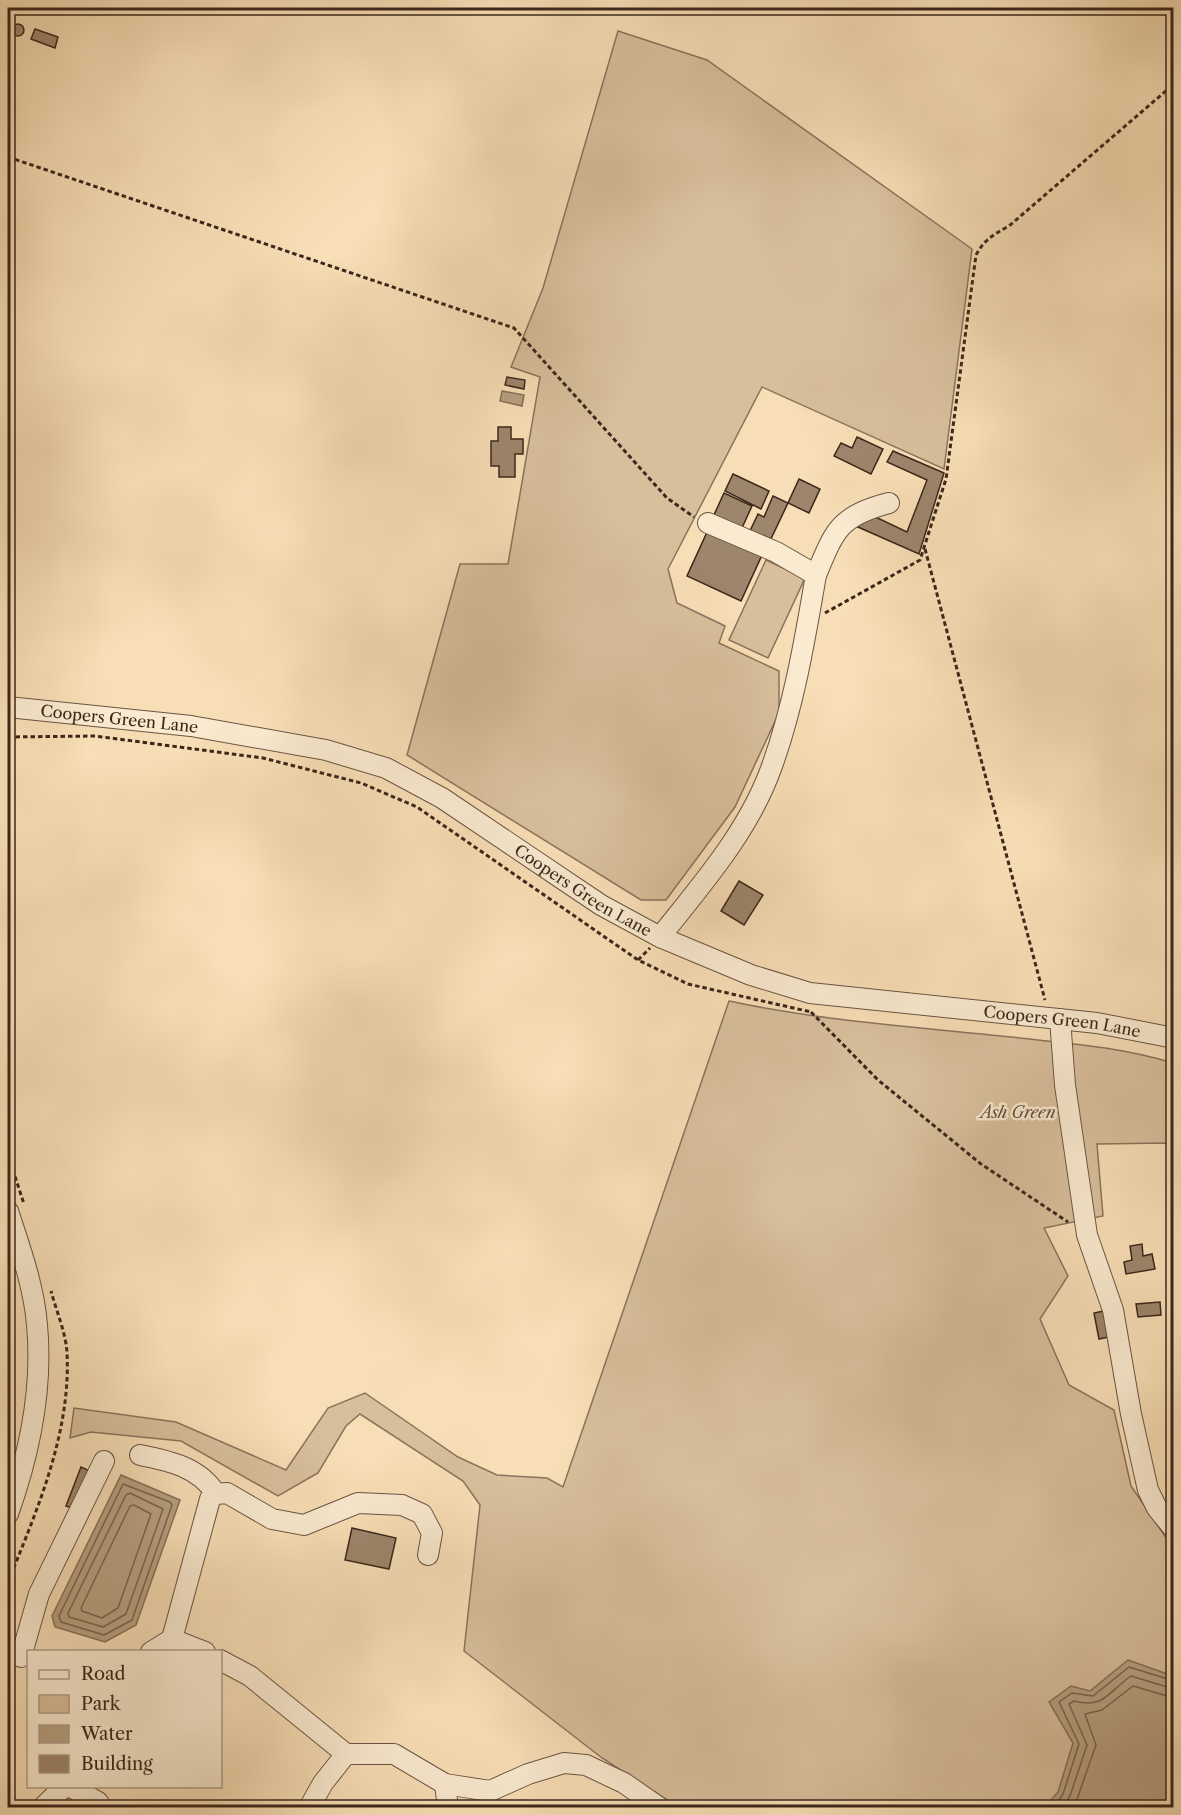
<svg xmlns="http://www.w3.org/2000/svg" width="1181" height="1815" font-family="'Libre Caslon Text',serif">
<rect width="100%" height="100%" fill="#f8deb6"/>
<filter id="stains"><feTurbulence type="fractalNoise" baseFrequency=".00333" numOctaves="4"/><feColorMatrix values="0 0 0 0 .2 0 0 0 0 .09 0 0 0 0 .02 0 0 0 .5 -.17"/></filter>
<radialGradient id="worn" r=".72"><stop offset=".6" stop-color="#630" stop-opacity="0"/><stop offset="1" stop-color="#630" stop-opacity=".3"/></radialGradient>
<!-- green -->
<path fill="#d8bf9c" stroke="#8a735c" stroke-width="1.5" d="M618 31 707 60 972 249 944 469 762 387 668 569 677 603 725 626 719 643 779 671V713L735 807 666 900H641L407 755 460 564H508L540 377 511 367 543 288Z
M766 560 805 578 768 658 729 640Z
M729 1001C822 1021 917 1027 1011 1037 1065 1043 1121 1047 1173 1063V1150L1167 1143 1097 1144 1103 1216 1044 1228 1068 1276 1040 1319 1069 1385 1114 1410 1131 1486 1173 1548V1807H678L602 1758 464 1651 480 1505 463 1481 360 1414 346 1426 318 1473 278 1496 181 1441 91 1432 70 1438 74 1408 176 1422 286 1470 328 1408 365 1393 458 1457 497 1475 547 1478 563 1487Z"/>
<!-- water -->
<path fill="#b8a081" stroke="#867058" stroke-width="1.5" d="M502 391 524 395 522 406 500 401Z
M121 1475 180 1500 136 1625 105 1642 55 1627 52 1616Z
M1128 1660 1173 1676V1807H1045L1058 1792 1073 1743 1049 1702 1071 1686 1090 1691Z"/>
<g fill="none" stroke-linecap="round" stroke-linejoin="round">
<!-- shore -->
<path stroke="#7a644e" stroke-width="1.5" d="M123 1484 170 1502 172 1505 132 1620 104 1635 61 1622 59 1616Z
M130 1493 163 1509 126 1614 103 1627 69 1617 68 1613 126 1495Z
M134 1505 151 1514 118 1608 102 1618 82 1611 81 1608 130 1506Z
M1053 1808 1063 1794 1079 1744 1059 1702 1072 1693 1093 1696 1129 1667 1174 1681
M1062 1808 1070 1796 1087 1745 1069 1704 1074 1701C1104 1709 1108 1692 1131 1676L1174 1689
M1074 1808 1096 1745 1085 1714 1102 1710 1133 1686 1174 1698"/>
</g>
<!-- building -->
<path fill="#9d866c" stroke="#3b271b" stroke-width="1.5" d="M12 30a6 6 0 1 1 12 0a6 6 0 1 1-12 0Z
M35 29 58 37 55 48 31 39Z
M507 377 525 380 524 389 505 385Z
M498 427H511V439H523V454H515V477H499V466H491V441H498Z
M857 437 883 449 871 474 834 456 841 443 852 448Z
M893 451 944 473 919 554 858 527 865 512 907 532 927 480 887 462Z
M733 474 769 491 761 509 725 491Z
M799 479 820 489 809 513 788 503Z
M724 493 752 506 741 530 713 517Z
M773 496 788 503 769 543 749 533 758 514 764 517Z
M708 530 762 555 741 601 687 576Z
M739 881 763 895 744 925 721 911Z
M1142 1244 1143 1256 1152 1254 1155 1269 1126 1274 1124 1262 1132 1260 1130 1246Z
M1160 1302 1161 1315 1138 1317 1136 1304Z
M1104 1311 1109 1337 1099 1339 1094 1313Z
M81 1467 92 1472 72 1508 66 1506Z
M352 1528 396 1538 389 1569 345 1560Z"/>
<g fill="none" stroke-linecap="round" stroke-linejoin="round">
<!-- minor casing -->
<g stroke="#6a5542" stroke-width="22">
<g id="minor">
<path d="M816 575C835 530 839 516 889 503"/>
<path id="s1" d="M8 707 191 726 326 750 386 768 442 798 601 905 660 937 751 975 810 993 1097 1023 1174 1038"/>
<path d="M660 937C702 884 749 831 772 766 794 705 805 639 816 575L776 552 708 523"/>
<path d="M1060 1019 1065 1085 1087 1235 1113 1310 1131 1414 1148 1490 1157 1508 1174 1529"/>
<path d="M8 1211C20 1248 34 1286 37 1325 43 1388 29 1455 8 1514"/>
<path d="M140 1455C170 1461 199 1467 216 1494"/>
<path d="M172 1639 210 1499 216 1494 227 1493 272 1519 304 1525 358 1503 402 1505 422 1514 432 1533 428 1555"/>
<path d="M151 1652 172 1639 205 1652"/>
<path d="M21 1657 39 1594 104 1461"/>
<path d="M220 1660 250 1676 346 1754"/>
<path d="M445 1784 448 1808"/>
<path d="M69 1786 98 1802 102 1808"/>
<path d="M42 1808 65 1786"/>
<path d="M309 1808 323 1783 346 1754H394L445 1784 490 1791 528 1774 564 1763 586 1765 624 1783 660 1808"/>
</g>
</g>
<!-- path -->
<path stroke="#3b271b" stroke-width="3" stroke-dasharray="4.5 3" stroke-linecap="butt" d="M8 157 514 328 667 498 694 517
M925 549 1045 1000
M825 613 920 560 946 479 976 255C984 240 994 234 1009 226L1174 84
M8 737 95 736 263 758 361 783 417 807 638 960 688 984 811 1012
M638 960 650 948
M811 1012 878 1080 981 1164 1068 1222
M8 1155 24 1204
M8 1582C37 1510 71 1433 67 1353 66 1333 56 1310 51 1291"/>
<!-- minor -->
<use href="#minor" stroke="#faead0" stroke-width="20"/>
</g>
<g text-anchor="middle" stroke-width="5" stroke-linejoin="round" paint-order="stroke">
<!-- street labels -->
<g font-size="16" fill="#3b271b" stroke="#faead0">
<text dy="6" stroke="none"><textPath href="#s1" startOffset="112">Coopers Green Lane</textPath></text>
<text dy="6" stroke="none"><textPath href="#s1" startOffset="616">Coopers Green Lane</textPath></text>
<text dy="6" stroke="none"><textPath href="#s1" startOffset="1120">Coopers Green Lane</textPath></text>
</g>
<!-- park labels -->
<g font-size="16" font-style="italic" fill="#624d3b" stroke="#faead0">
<text x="1018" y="1118">Ash Green</text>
</g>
</g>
<!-- margin -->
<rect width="1181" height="1815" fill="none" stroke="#f8deb6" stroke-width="30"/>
<rect x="9" y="9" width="1163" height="1797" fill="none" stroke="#3b271b" stroke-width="3"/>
<rect x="15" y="15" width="1151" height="1785" fill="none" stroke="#3b271b" stroke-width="1.5"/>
<!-- legend -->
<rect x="27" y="1650" width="195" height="138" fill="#faead0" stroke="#ae9c88" stroke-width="1.5"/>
<rect x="39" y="1670" width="30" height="9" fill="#faead0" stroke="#ae9c88" stroke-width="1.5"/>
<text x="81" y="1680" font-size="18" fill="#3b271b">Road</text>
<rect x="39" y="1695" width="30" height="18" fill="#d8bf9c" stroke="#ae9c88" stroke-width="1.5"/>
<text x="81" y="1710" font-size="18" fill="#3b271b">Park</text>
<rect x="39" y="1725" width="30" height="18" fill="#b8a081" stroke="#ae9c88" stroke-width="1.5"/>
<text x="81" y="1740" font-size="18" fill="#3b271b">Water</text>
<rect x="39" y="1755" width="30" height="18" fill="#9d866c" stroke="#ae9c88" stroke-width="1.5"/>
<text x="81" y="1770" font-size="18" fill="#3b271b">Building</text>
<rect width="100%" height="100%" filter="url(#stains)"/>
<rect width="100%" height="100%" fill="url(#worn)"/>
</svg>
